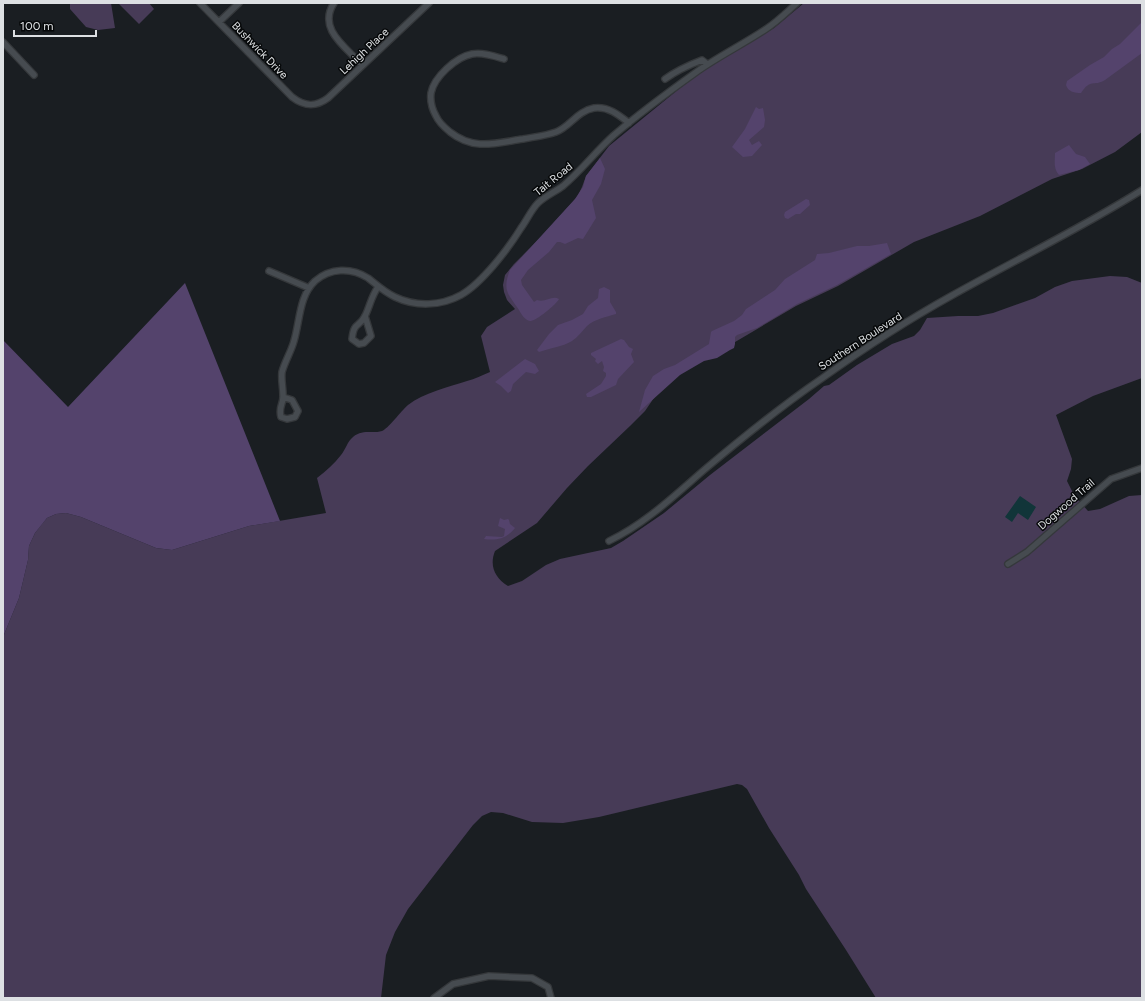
<svg xmlns="http://www.w3.org/2000/svg" width="1145" height="1001" font-family="Figtree,sans-serif">
<rect width="100%" height="100%" fill="#1a1e22"/>
<!-- green -->
<path fill="#473b57" d="M70 3H111L115 28 98 30 86 27 70 9Z
M120 3H149L154 9 139 24 119 4Z
M804 3H1142V132L1115 152 1082 169 1052 179 980 216 914 242 838 286 796 306 730 345 688 364 658 392 645 411 630 426 588 466 567 488 537 523 495 551C489 566 495 578 508 586L522 581 546 565 560 559 611 548 623 541 664 513 710 475 809 399 824 386 829 385 857 365 892 344 914 336 920 330 927 318 958 316H978L993 313 1035 298 1055 287 1072 281 1110 276 1127 277 1142 283V378L1093 396 1056 415 1072 459 1071 469 1067 481 1074 495 1088 511 1100 509 1129 496 1142 495V998H876L846 950 806 889 799 875 769 828 747 789 742 785 737 784 599 817 563 823 532 822 503 813 491 812 482 816 473 825 408 909 395 932 386 955 381 998H3V637L19 598 28 560 29 546 35 533 42 524 47 518 56 514 66 513 81 517 156 548 172 550 249 526 326 513 317 478C326 471 334 464 341 455 346 449 347 442 353 437 363 429 373 434 382 431 388 429 401 411 408 405 423 393 449 387 467 381 475 379 482 375 490 372L481 336 487 327 515 309 507 300 504 292 503 285 505 275 514 264 541 237 577 197 582 187 586 176 609 146 696 75 774 28Z"/>
<!-- forest -->
<path fill="#54436c" d="M1142 22V53L1105 80C1093 87 1091 78 1081 93 1075 93 1068 92 1066 85L1067 81 1090 65 1104 57 1112 49 1120 44Z
M756 107 759 109 763 108 765 120 764 127 749 140 752 145 759 141 762 145 752 156 743 157 732 147 745 129Z
M1069 145 1076 154 1085 157 1090 164 1079 170 1059 175C1053 168 1055 161 1055 153Z
M600 158 605 169 601 184 592 200 596 218 583 239 578 238 565 244 560 242H557L549 252 528 270 521 280 522 285 534 302 537 300C545 303 552 295 559 299 557 304 535 322 530 321 525 320 521 314 519 310 508 294 502 290 510 270L575 199 583 187 586 176Z
M806 199 809 200 810 205 800 214H796L788 219 785 218 784 215 785 212Z
M887 243 891 254 837 285 797 304 757 328 737 335 735 337V344L734 348 730 350 717 358 704 361 680 375 639 412 645 390 653 376 664 369 675 365 709 344 711 332 712 331 734 321 742 315 746 309 775 290 785 279 815 260 817 254 829 253 857 246H869Z
M185 283 280 521 249 526 172 550 156 548 81 517 66 513 56 514 47 518 35 533 29 546 28 560 19 598 3 637V340L68 407Z
M604 287 610 290V302L616 312V314C606 317 595 319 587 326 582 331 578 337 572 341 562 347 550 348 539 352L537 350 549 334 558 325 572 320 583 314 588 306 598 298 599 289Z
M621 339 624 340 629 347 633 349 631 354 634 362 618 379 616 385 591 397H587L586 394 601 384 606 376V373L603 371 604 367 602 361 598 364 595 361 596 359 591 355V353Z
M525 359 535 364 539 371 535 374 526 372 513 384 511 391 508 393 501 386 495 382Z
M500 518 504 520 508 519 509 520 510 524 515 528C507 538 497 541 484 539L486 536 502 537 504 536 505 529 498 526Z"/>
<!-- water -->
<path fill="#113539" d="M1020 496 1036 507 1028 520 1018 513 1012 522 1005 517Z"/>
<g fill="none" stroke-linecap="round" stroke-linejoin="round">
<!-- minor casing -->
<g stroke="#35383b" stroke-width="8">
<path id="minor" d="M200 3 292 97C305 107 316 107 328 98L429 3
M334 3C317 29 346 47 362 65
M219 22 239 3
M3 42 34 75
M504 59C494 56 482 52 472 54 456 57 434 77 431 93 430 101 432 109 436 116 439 123 444 127 450 132 474 151 496 143 523 139 533 137 545 136 556 132 570 127 577 111 594 108 608 106 619 115 629 123
M665 79C676 71 689 65 702 60L707 64
M269 271 309 288
M365 316 371 336 364 343 359 344 352 339C354 321 359 328 365 316 370 306 371 297 378 287
M283 397 292 400 298 411 295 417 287 419 281 417C278 406 284 404 283 395 283 387 281 380 282 372 285 361 291 352 294 341 300 321 299 296 315 281 330 268 351 267 368 278 377 285 384 292 395 297 416 307 441 306 461 295 482 283 508 249 521 228 527 220 531 210 538 203 545 196 555 192 563 186 581 171 596 151 614 135 640 113 667 93 695 73 717 57 742 45 766 29 777 22 787 12 797 3
M609 541C645 524 675 495 704 470 742 438 780 407 821 379 863 349 906 321 951 296 1015 260 1080 229 1142 190
M1008 564 1027 552 1111 479 1142 468
M434 998 453 984 489 976 532 978 548 987 551 998"/>
</g>
<!-- minor -->
<use href="#minor" stroke="#464b50" stroke-width="5.5"/>
</g>
<g text-anchor="middle" stroke-width="3" stroke-linejoin="round" paint-order="stroke">
<!-- street labels -->
<g font-size="11" fill="#dde0e3" stroke="#060809">
<text transform="translate(260 50) rotate(46)" y="4">Bushwick Drive</text>
<text transform="translate(364 51) rotate(-43)" y="4">Lehigh Place</text>
<text transform="translate(553 179) rotate(-39)" y="4">Tait Road</text>
<text transform="translate(860 341) rotate(-33)" y="4">Southern Boulevard</text>
<text transform="translate(1066 504) rotate(-41)" y="4">Dogwood Trail</text>
</g>
</g>
<!-- border -->
<rect width="1145" height="1001" fill="none" stroke="#dde0e3" stroke-width="8"/>
<!-- scale -->
<path d="M14 30v6h82v-6" fill="none" stroke="#dde0e3" stroke-width="2"/>
<text x="20" y="30" font-size="12" fill="#dde0e3" stroke="#060809" stroke-width="3" paint-order="stroke">100 m</text>
</svg>
